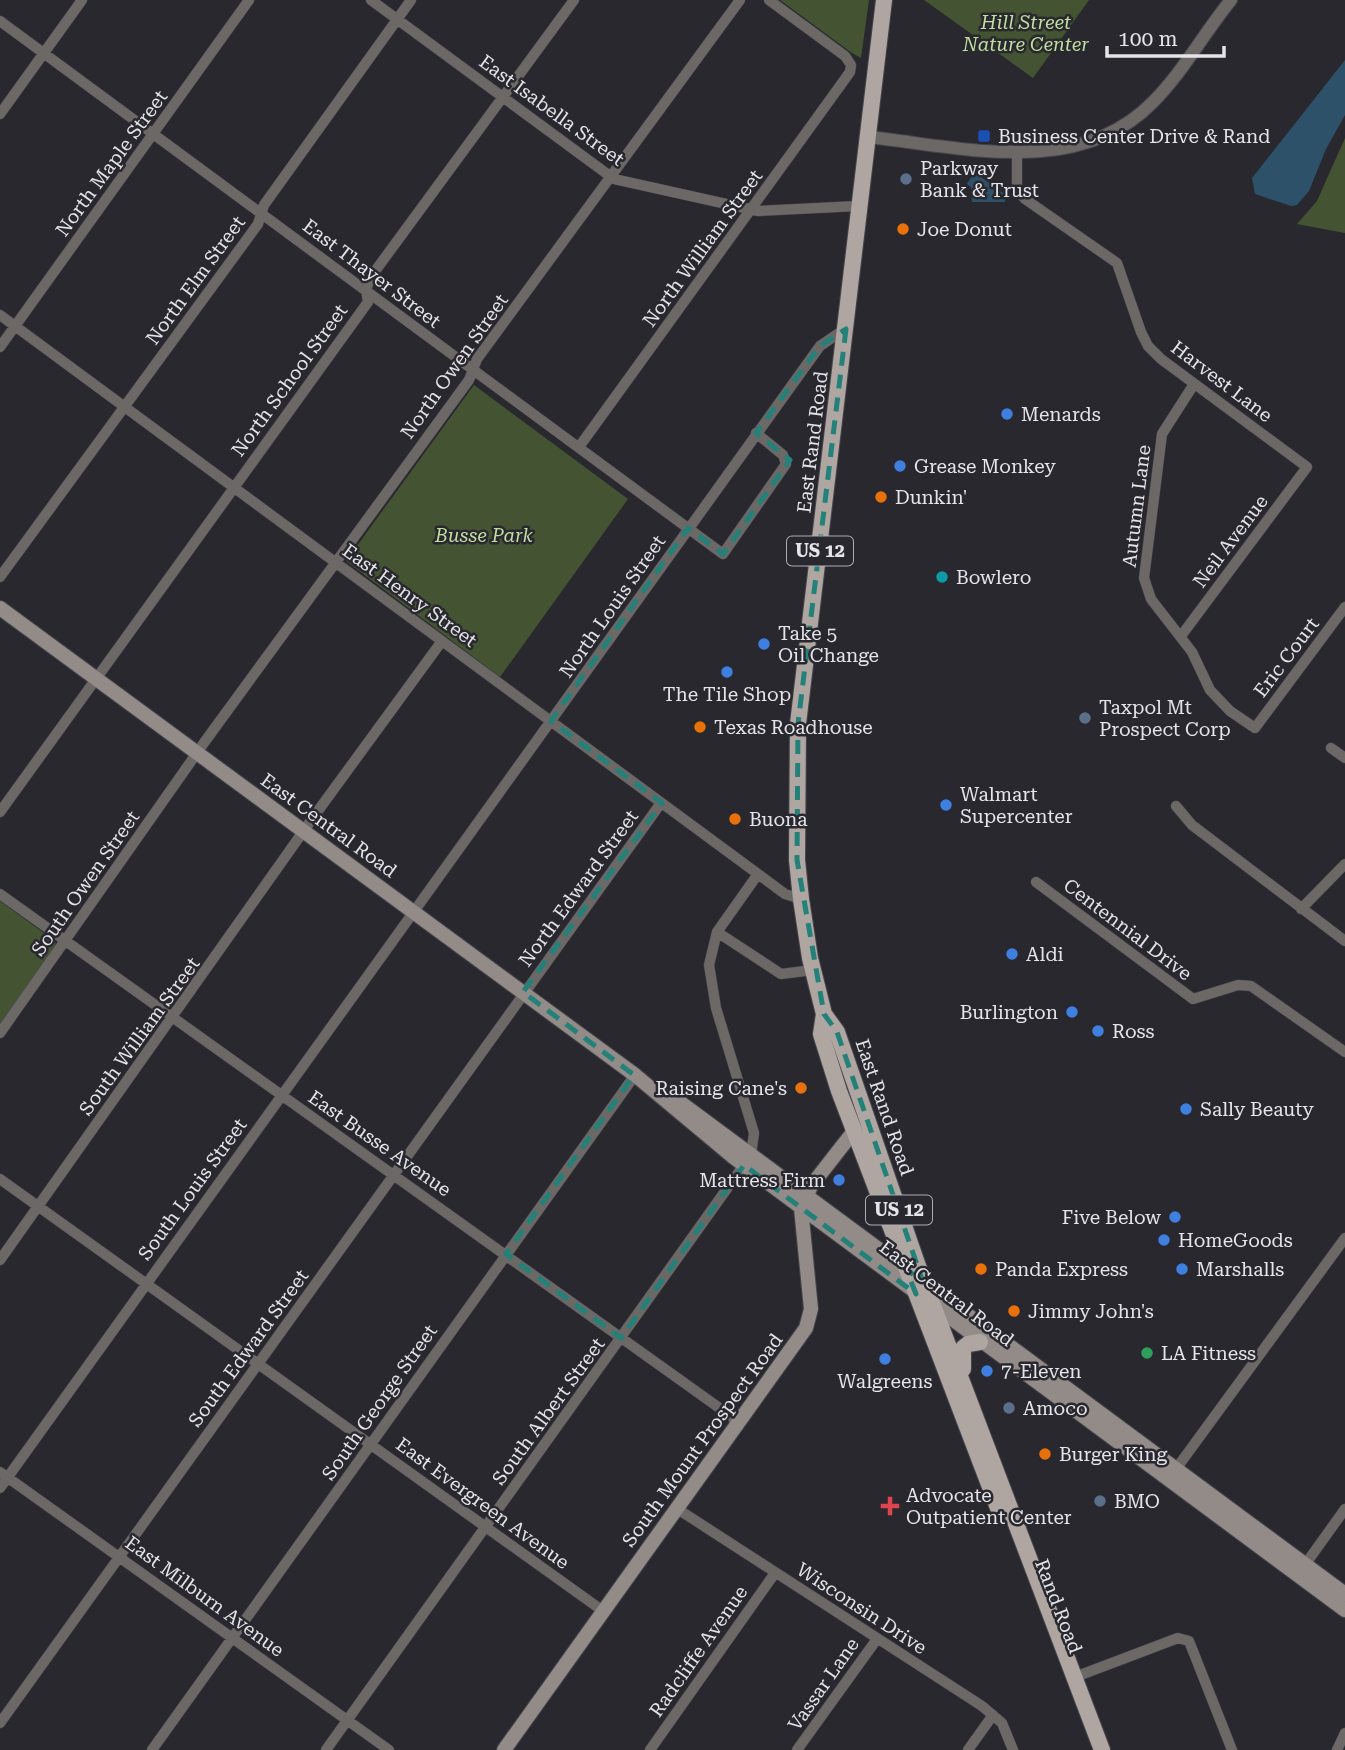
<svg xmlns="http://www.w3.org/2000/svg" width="1345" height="1750" font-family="'Roboto Serif',serif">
<rect width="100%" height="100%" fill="#29282f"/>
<!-- green -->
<path fill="#445433" d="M780 0H869L861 58 852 53Z
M924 0H1089L1033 78Z
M1345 138V233L1297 224 1317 201Z
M474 385 628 499 500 677 346 561Z
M0 901 55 941 56 946 0 1025Z"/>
<!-- water -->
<path fill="#2e516a" d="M1345 60V115L1326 149 1309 191 1297 205 1291 206 1255 194 1252 178Z
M974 172 1006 195 1005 202H972L971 187 967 184Z"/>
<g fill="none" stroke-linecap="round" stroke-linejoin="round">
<!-- minor casing -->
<g stroke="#47464d" stroke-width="11">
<path id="minor" d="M371 0 614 179 758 211 858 206
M0 21 723 554 786 464 783 455 756 433
M0 114 82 0
M1017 152V190L1025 199 1117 263 1141 332 1148 346 1161 359 1307 467 1181 636
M0 315 758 874 785 894 801 899
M0 347 249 0
M1194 384 1162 434 1144 578 1151 599 1192 652 1210 690 1230 711 1255 728 1345 607
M579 447 850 72 851 65 845 56 769 0
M0 577 258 224 264 205 411 0
M1331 748 1345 758
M1176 806 1192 825 1345 941
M0 812 368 302 366 290 370 278 574 0
M1036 882 1193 999 1238 985 1251 986 1345 1052
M0 894 739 1422
M1301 909 1345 864
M717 932 781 974 813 970
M0 1033 206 740 469 380 477 359 740 0
M0 1179 603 1611
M0 1260 312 819 442 641
M1176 1469 1345 1238
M0 1472 389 1750
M0 1488 820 346 845 329
M676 1508 982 1706 1002 1723 1013 1750
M1302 1569 1345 1509
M1075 1677 1178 1638 1189 1641 1232 1750
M0 1723 661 803
M152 1750 635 1075
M326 1750 751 1155 754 1133 716 1008 709 965 717 932 758 874
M650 1750 775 1573
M797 1750 877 1639
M968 1750 993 1715
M1337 1750 1345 1733"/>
</g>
<!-- tertiary casing -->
<g stroke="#47464d" stroke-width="14">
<path id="tertiary" d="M868 137C963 147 1078 179 1153 102 1183 72 1204 33 1231 0"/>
</g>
<!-- secondary casing -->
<g stroke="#47464d" stroke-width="16">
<path id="secondary" d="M0 608 635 1075 732 1156 1345 1610
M666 1092 1345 1594
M504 1750 806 1328 811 1309 801 1208 811 1186 854 1131"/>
</g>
<!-- primary casing -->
<g stroke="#47464d" stroke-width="18">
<path id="primary" d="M884 0 798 724 797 860 801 899 810 958 824 1014 837 1032 918 1266 1102 1750
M824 1014 821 1034 839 1091 998 1508
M963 1369V1348L968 1344 980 1342"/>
</g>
<!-- minor -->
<use href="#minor" stroke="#6c6866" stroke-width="10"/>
<!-- tertiary -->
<use href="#tertiary" stroke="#6c6866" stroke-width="12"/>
<!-- secondary -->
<use href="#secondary" stroke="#928b88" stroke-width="14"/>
<!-- primary -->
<use href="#primary" stroke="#afa6a2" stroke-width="16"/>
</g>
<!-- marked area -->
<path fill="none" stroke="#24817a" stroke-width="5" stroke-dasharray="14 9" stroke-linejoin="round" d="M846 329 798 724 797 860 824 1014 837 1032 923 1282 906 1269 916 1294 744 1165 621 1338 506 1254 634 1075 523 992 662 803 551 721 688 528 723 554 790 460 756 433 820 346Z"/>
<!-- markers -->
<rect fill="#1a4fb4" stroke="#29282f" stroke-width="2.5" x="977" y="129" width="14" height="14" rx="3.5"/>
<g fill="#5c6f8a" stroke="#29282f" stroke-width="2.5">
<circle cx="906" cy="179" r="7"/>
<circle cx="1085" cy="718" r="7"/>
<circle cx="1009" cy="1408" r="7"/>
<circle cx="1100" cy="1501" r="7"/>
</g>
<g fill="#e8710a" stroke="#29282f" stroke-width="2.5">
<circle cx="903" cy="229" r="7"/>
<circle cx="881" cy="497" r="7"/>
<circle cx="700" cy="727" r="7"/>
<circle cx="735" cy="819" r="7"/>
<circle cx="801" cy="1088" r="7"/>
<circle cx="981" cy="1269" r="7"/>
<circle cx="1014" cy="1311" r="7"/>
<circle cx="1045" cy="1454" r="7"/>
</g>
<g fill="#3f7fe0" stroke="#29282f" stroke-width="2.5">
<circle cx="1007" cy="414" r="7"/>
<circle cx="900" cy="466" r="7"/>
<circle cx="764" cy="644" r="7"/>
<circle cx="727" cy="672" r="7"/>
<circle cx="946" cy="805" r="7"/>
<circle cx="1012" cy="954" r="7"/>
<circle cx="1072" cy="1012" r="7"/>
<circle cx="1098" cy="1031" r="7"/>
<circle cx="1186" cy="1109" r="7"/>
<circle cx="839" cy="1180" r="7"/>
<circle cx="1175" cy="1217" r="7"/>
<circle cx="1164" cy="1240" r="7"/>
<circle cx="1182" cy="1269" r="7"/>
<circle cx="885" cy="1359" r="7"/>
<circle cx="987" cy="1371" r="7"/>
</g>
<circle fill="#0f9aa8" stroke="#29282f" stroke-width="2.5" cx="942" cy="577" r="7"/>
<circle fill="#2e9e5b" stroke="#29282f" stroke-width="2.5" cx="1147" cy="1353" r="7"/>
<path fill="#e0444e" stroke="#29282f" stroke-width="2.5" d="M886.5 1495.5h7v7h7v7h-7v7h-7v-7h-7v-7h7z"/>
<g text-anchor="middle" stroke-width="5" stroke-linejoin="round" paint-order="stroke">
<!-- shield labels -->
<g fill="#29282f" stroke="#adacb1" stroke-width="2">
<rect x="787" y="536.5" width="66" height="29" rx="5"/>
<rect x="866" y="1195.5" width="66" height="29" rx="5"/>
</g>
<g font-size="18" font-weight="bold" fill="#e5e4e9">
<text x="820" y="557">US 12</text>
<text x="899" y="1216">US 12</text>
</g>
<!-- park labels -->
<g font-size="19" font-style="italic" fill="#bfdea0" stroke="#29282f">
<text x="1026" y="29">Hill Street<tspan x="1026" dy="22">Nature Center</tspan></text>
<text x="484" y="542">Busse Park</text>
</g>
<!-- street labels -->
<g font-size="19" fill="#e5e4e9" stroke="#29282f">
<text transform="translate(552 110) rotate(36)" y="7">East Isabella Street</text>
<text transform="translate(111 163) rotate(-54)" y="7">North Maple Street</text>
<text transform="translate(702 248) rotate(-54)" y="7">North William Street</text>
<text transform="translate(372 273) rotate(37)" y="7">East Thayer Street</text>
<text transform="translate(195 280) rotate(-54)" y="7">North Elm Street</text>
<text transform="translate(454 366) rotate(-55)" y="7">North Owen Street</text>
<text transform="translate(289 380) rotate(-54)" y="7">North School Street</text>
<text transform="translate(1222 381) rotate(37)" y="7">Harvest Lane</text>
<text transform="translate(812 442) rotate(-83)" y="7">East Rand Road</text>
<text transform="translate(1136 506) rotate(-83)" y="7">Autumn Lane</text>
<text transform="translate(1230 541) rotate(-53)" y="7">Neil Avenue</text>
<text transform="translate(410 595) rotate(36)" y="7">East Henry Street</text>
<text transform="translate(612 606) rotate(-55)" y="7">North Louis Street</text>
<text transform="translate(1286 657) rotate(-53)" y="7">Eric Court</text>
<text transform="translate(329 825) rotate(36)" y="7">East Central Road</text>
<text transform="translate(85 883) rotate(-55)" y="7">South Owen Street</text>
<text transform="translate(578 888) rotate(-54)" y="7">North Edward Street</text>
<text transform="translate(1128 929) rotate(37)" y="7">Centennial Drive</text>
<text transform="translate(139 1036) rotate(-54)" y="7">South William Street</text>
<text transform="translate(885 1107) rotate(71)" y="7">East Rand Road</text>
<text transform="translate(380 1143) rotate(35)" y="7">East Busse Avenue</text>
<text transform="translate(192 1189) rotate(-54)" y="7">South Louis Street</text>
<text transform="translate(947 1293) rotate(37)" y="7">East Central Road</text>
<text transform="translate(248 1348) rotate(-54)" y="7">South Edward Street</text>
<text transform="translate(379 1402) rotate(-55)" y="7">South George Street</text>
<text transform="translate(548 1411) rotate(-54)" y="7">South Albert Street</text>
<text transform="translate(702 1440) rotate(-54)" y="7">South Mount Prospect Road</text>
<text transform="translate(483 1503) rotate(36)" y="7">East Evergreen Avenue</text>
<text transform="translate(205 1596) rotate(36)" y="7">East Milburn Avenue</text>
<text transform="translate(1059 1606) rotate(69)" y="7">Rand Road</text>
<text transform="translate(862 1608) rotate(33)" y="7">Wisconsin Drive</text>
<text transform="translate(698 1651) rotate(-55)" y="7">Radcliffe Avenue</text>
<text transform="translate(823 1684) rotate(-55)" y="7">Vassar Lane</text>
</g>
<!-- poi labels -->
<g font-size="19" fill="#e5e4e9" stroke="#29282f" text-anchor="start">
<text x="998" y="143">Business Center Drive &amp; Rand</text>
<text x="920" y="175">Parkway<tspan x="920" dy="22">Bank &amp; Trust</tspan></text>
<text x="917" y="236">Joe Donut</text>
<text x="1021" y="421">Menards</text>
<text x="914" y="473">Grease Monkey</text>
<text x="895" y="504">Dunkin'</text>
<text x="956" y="584">Bowlero</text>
<text x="778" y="640">Take 5<tspan x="778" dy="22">Oil Change</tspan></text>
<text x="727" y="701" text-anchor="middle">The Tile Shop</text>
<text x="1099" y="714">Taxpol Mt<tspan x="1099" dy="22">Prospect Corp</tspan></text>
<text x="714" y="734">Texas Roadhouse</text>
<text x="960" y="801">Walmart<tspan x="960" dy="22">Supercenter</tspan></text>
<text x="749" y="826">Buona</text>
<text x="1026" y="961">Aldi</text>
<text x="1058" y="1019" text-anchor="end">Burlington</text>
<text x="1112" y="1038">Ross</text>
<text x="787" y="1095" text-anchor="end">Raising Cane's</text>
<text x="1200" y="1116">Sally Beauty</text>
<text x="825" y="1187" text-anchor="end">Mattress Firm</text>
<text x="1161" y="1224" text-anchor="end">Five Below</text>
<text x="1178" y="1247">HomeGoods</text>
<text x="995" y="1276">Panda Express</text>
<text x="1196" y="1276">Marshalls</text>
<text x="1028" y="1318">Jimmy John's</text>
<text x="1161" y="1360">LA Fitness</text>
<text x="1001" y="1378">7-Eleven</text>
<text x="885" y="1388" text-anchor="middle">Walgreens</text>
<text x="1023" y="1415">Amoco</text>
<text x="1059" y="1461">Burger King</text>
<text x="906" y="1502">Advocate<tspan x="906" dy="22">Outpatient Center</tspan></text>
<text x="1114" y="1508">BMO</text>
</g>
</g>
<!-- scale -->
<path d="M1107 46v10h117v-10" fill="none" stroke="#e5e4e9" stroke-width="3.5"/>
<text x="1118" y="46" font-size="21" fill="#e5e4e9" stroke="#29282f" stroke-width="5" paint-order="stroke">100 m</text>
</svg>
